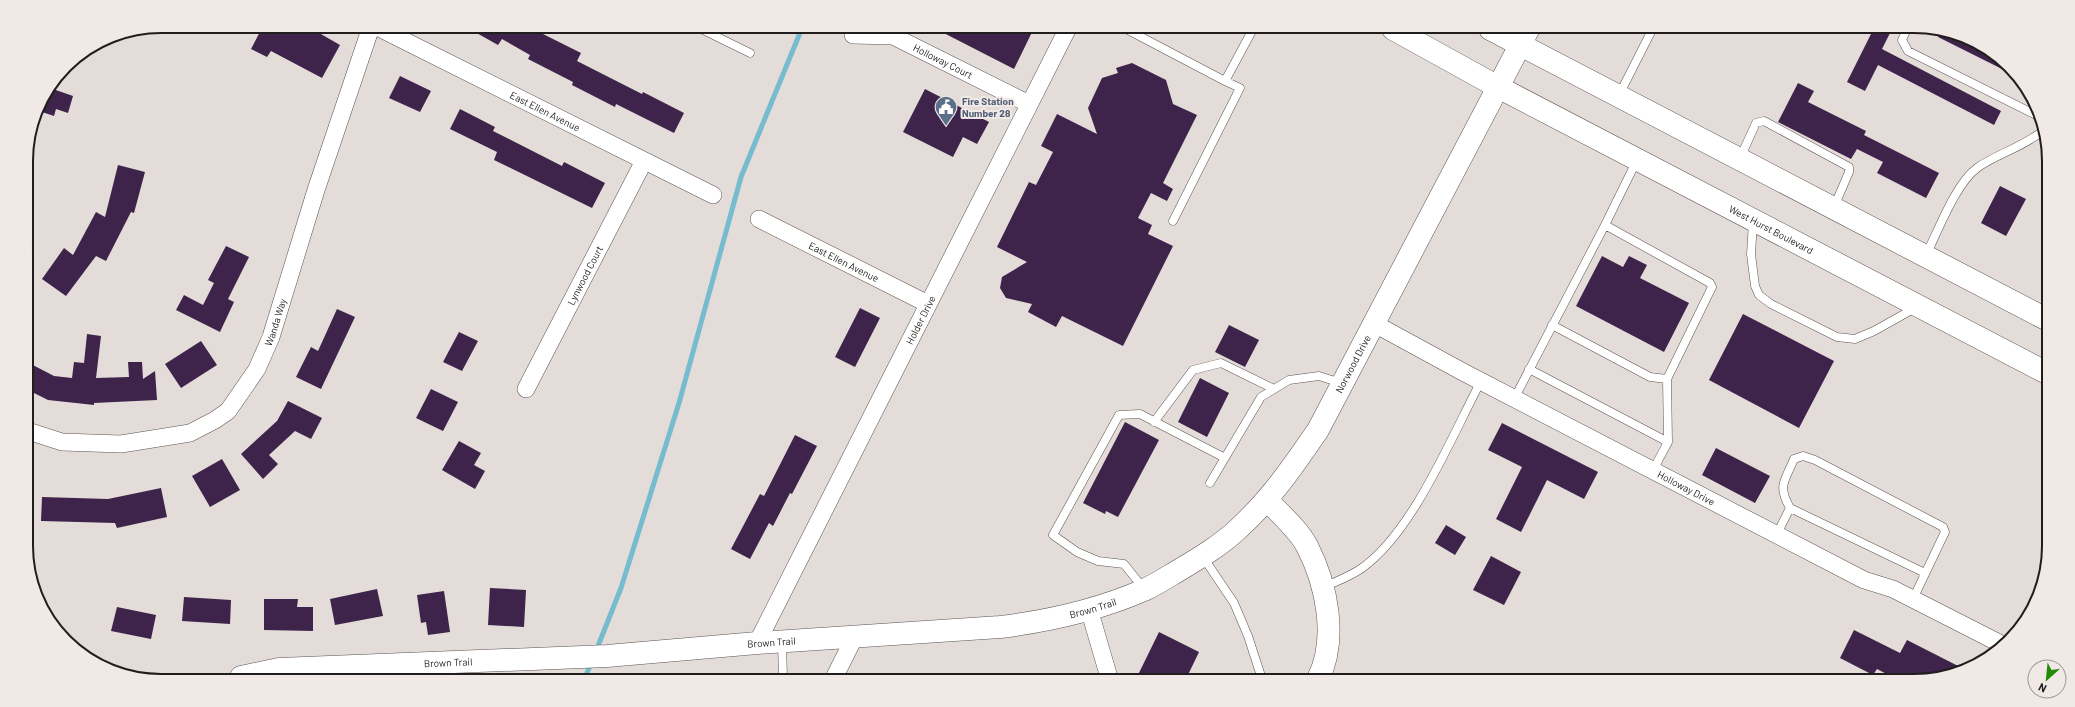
<svg xmlns="http://www.w3.org/2000/svg" width="2075" height="707" font-family="Barlow,sans-serif">
<rect width="100%" height="100%" fill="#e4dcd9"/>
<g fill="none" stroke-linecap="round" stroke-linejoin="round">
<!-- stream -->
<path stroke="#77bbcf" stroke-width="5" d="M596 651 621 588 679 403 741 177 802 28
M585 677 592 662"/>
</g>
<!-- building -->
<path fill="#3e244b" d="M263 26H307L340 45 322 78 271 51 267 57 251 49Z
M466 27H529L581 53 577 61 642 94 643 92 684 113 674 133 616 104 615 107 572 85 573 82 528 59 530 55 502 39 498 45Z
M934 28H1034L1014 69Z
M1873 30 1891 31 1882 49 2001 111 1994 125 1878 65 1865 91 1847 82Z
M1940 31H1949L1982 44 2009 67 2006 71 1938 37Z
M1132 63 1166 80 1173 104 1197 115 1163 183 1173 189 1167 201 1151 193 1138 218 1152 225 1148 234 1173 246 1123 346 1062 316 1056 327 1028 312 1032 304 1006 298 1000 288 1002 277 1027 262 997 247 1029 182 1036 185 1053 152 1041 146 1057 114 1097 134 1088 108 1102 78 1118 73 1116 68Z
M400 76 431 91 420 112 389 98Z
M1798 83 1814 91 1808 102 1866 131 1864 135 1939 173 1926 198 1877 173 1883 162 1857 149 1851 159 1778 122Z
M50 88 73 96 68 113 56 109 54 116 36 110Z
M925 89 989 122 977 144 963 137 953 157 903 132Z
M460 109 495 127 493 131 562 166 564 162 605 183 592 208 494 160 497 152 450 129Z
M118 165 145 172 134 213 131 212 106 261 96 256 66 296 42 279 64 248 73 255 96 212 105 217Z
M2000 186 2026 199 2006 236 1981 223Z
M226 246 249 257 228 299 234 302 220 332 176 310 184 295 203 305 214 283 208 280Z
M1602 256 1623 267 1629 256 1647 265 1640 278 1689 303 1664 352 1576 306Z
M860 308 880 318 855 367 835 357Z
M337 309 355 317 321 389 296 377 311 347 318 351Z
M1743 314 1834 361 1799 428 1709 380Z
M1229 325 1259 340 1245 367 1215 352Z
M459 332 478 341 462 371 443 362Z
M87 334 101 336 96 378 129 377 128 362H142L143 379 155 371 157 400 94 403V405L48 400 28 390 27 362 54 376 72 378 74 362 84 363Z
M201 341 217 365 181 388 165 364Z
M1200 378 1229 393 1207 437 1178 422Z
M431 389 458 402 443 431 416 418Z
M288 401 322 418 311 439 295 431 269 455 278 464 263 479 241 454 277 421Z
M1125 422 1159 440 1118 517 1106 511 1105 514 1083 503Z
M1502 423 1598 472 1584 499 1547 480 1521 532 1496 519 1522 467 1488 450Z
M795 435 817 446 792 494 790 493 773 526 769 523 750 559 731 549 760 494 764 496Z
M459 441 481 453 474 465 485 471 475 489 442 470Z
M1716 448 1770 476 1755 503 1702 475Z
M222 459 240 490 210 507 192 476Z
M161 488 167 517 117 528 115 523 41 521 42 497 108 499Z
M1446 525 1466 537 1455 555 1435 543Z
M1491 556 1521 572 1504 605 1473 590Z
M490 588 526 590 524 627 488 625Z
M377 589 383 616 335 625 330 599Z
M444 591 450 632 428 635 426 622 421 623 417 595Z
M184 597 231 600 230 624 182 621Z
M264 599H298L297 607H313V631L264 630Z
M117 607 156 615 151 639 111 631Z
M1854 630 1900 653 1907 640 1966 670 1922 681H1900L1877 669 1873 675 1840 658Z
M1159 632 1199 652 1186 679H1136Z"/>
<g fill="none" stroke-linecap="round" stroke-linejoin="round">
<!-- lane casing -->
<g stroke="#5b5451" stroke-width="9">
<path id="lane" d="M697 27 750 53
M1126 29 1225 81 1253 29
M1906 31 1902 40 1908 51 2036 115
M1619 95 1652 30
M1740 158 1756 123 1764 121 1849 167V172L1834 207
M1637 160 1605 225 1701 278 1710 283 1712 287 1667 379 1668 442 1653 470
M1173 221 1240 88 1225 81
M1753 223 1751 254 1755 286 1759 295 1771 304 1837 337 1855 339 1874 331 1915 308
M1926 255C1938 231 1956 183 1977 168 1998 153 2022 148 2044 130
M1552 325 1650 377 1667 379
M1529 369 1668 442
M1514 399 1605 225
M1154 422 1193 370 1221 363 1274 389
M1210 483 1261 397 1289 380 1319 376 1341 383
M1790 508 1925 573
M1777 534 1790 508C1777 485 1785 481 1794 459L1803 456 1815 460 1943 527 1945 532 1913 599
M1203 557 1234 603 1248 636 1262 679
M1324 587C1337 581 1351 576 1362 568 1413 532 1452 436 1481 381
M1144 589 1124 564 1098 561 1077 552 1053 535 1119 415 1140 414 1225 458
M782 642 783 678"/>
</g>
<!-- street casing -->
<g stroke="#5b5451" stroke-width="18">
<g id="street">
<path id="s1" d="M377 27 713 195"/>
<path id="s2" d="M853 35 893 36 1029 104"/>
<path id="s3" d="M759 219 928 304"/>
<path id="s4" d="M1373 323 1463 372 1864 580 1893 589 2003 645"/>
<path id="s5" d="M526 389 644 161"/>
<path id="s6" d="M28 431 62 442 121 444 190 433 215 420 228 411 257 369 271 337 316 190 371 27"/>
<path d="M1089 609 1108 674 1105 679"/>
<path id="s7" d="M757 643 1068 28"/>
<path d="M834 678 855 636"/>
</g>
</g>
<!-- secondary casing -->
<g stroke="#5b5451" stroke-width="23">
<g id="secondary">
<path d="M1267 500C1280 514 1298 529 1307 546 1327 585 1338 639 1318 679"/>
<path id="s8" d="M241 677 279 669 607 656 757 643 1000 627C1049 621 1098 610 1144 590 1157 584 1169 576 1181 569 1201 557 1221 545 1238 529 1270 500 1294 465 1318 430L1528 30"/>
</g>
</g>
<!-- primary casing -->
<g stroke="#5b5451" stroke-width="23">
<g id="primary">
<path id="s9" d="M1393 29 1498 87 2045 372"/>
<path d="M1490 29 2046 319"/>
</g>
</g>
<!-- lane -->
<use href="#lane" stroke="#fff" stroke-width="8"/>
<!-- street -->
<use href="#street" stroke="#fff" stroke-width="17"/>
<!-- secondary -->
<use href="#secondary" stroke="#fff" stroke-width="22"/>
<!-- primary -->
<use href="#primary" stroke="#fff" stroke-width="22"/>
</g>
<!-- icons -->
<defs>
<g id="civic-pin" transform="scale(1.15)"><path d="M0 17L-7.5 6A9.5 9.5 0 1 1 7.5 6Z" fill="#5c6f8a" stroke="#f1e9e6"/><path d="M-.6-6.5H3V-4.5H.6V-3L4-1V1h2V6H-6V1h2V-1L-.6-3ZM-1.2 2.5V6h2.4V2.5Z" fill="#fff"/></g>
</defs>
<g fill-rule="evenodd">
<use href="#civic-pin" x="946" y="107"/>
</g>
<g text-anchor="middle" stroke-width="4" stroke-linejoin="round" paint-order="stroke">
<!-- street labels -->
<g font-size="10" fill="#201d1c" stroke="#f1e9e6">
<text dy="4" stroke="none"><textPath href="#s2" startOffset="96">Holloway Court</textPath></text>
<text dy="4" stroke="none"><textPath href="#s1" startOffset="188">East Ellen Avenue</textPath></text>
<text dy="4" stroke="none"><textPath href="#s9" startOffset="428">West Hurst Boulevard</textPath></text>
<text dy="4" stroke="none"><textPath href="#s3" startOffset="95">East Ellen Avenue</textPath></text>
<text dy="4" stroke="none"><textPath href="#s5" startOffset="128">Lynwood Court</textPath></text>
<text dy="4" stroke="none"><textPath href="#s7" startOffset="362">Holder Drive</textPath></text>
<text dy="4" stroke="none"><textPath href="#s6" startOffset="310">Wanda Way</textPath></text>
<text dy="4" stroke="none"><textPath href="#s8" startOffset="1225">Norwood Drive</textPath></text>
<text dy="4" stroke="none"><textPath href="#s4" startOffset="354">Holloway Drive</textPath></text>
<text dy="4" stroke="none"><textPath href="#s8" startOffset="856">Brown Trail</textPath></text>
<text dy="4" stroke="none"><textPath href="#s8" startOffset="532">Brown Trail</textPath></text>
<text dy="4" stroke="none"><textPath href="#s8" startOffset="208">Brown Trail</textPath></text>
</g>
<!-- service labels -->
<g font-size="10" font-weight="bold" fill="#4e5e75" stroke="#f1e9e6" text-anchor="start">
<text x="962" y="105">Fire Station<tspan x="962" dy="12">Number 28</tspan></text>
</g>
</g>
<!-- crop -->
<path d="M0 0H2075V707H0ZM161 33H1914A128 128 0 0 1 2042 161V546A128 128 0 0 1 1914 674H161A128 128 0 0 1 33 546V161A128 128 0 0 1 161 33Z" fill="#f1e9e6" fill-rule="evenodd"/>
<path fill="none" stroke="#201d1c" stroke-width="2" d="M161 33H1914A128 128 0 0 1 2042 161V546A128 128 0 0 1 1914 674H161A128 128 0 0 1 33 546V161A128 128 0 0 1 161 33Z"/>
<!-- north arrow -->
<g transform="translate(2047 679) rotate(207)"><circle r="19" fill="#f1e9e6" stroke="#9d9795"/>
<path d="M0-3L7 15L0 10L-7 15Z" fill="#228b08"/>
<text y="-6" font-size="11" font-weight="bold" text-anchor="middle" fill="#201d1c">N</text>
</g>
</svg>
